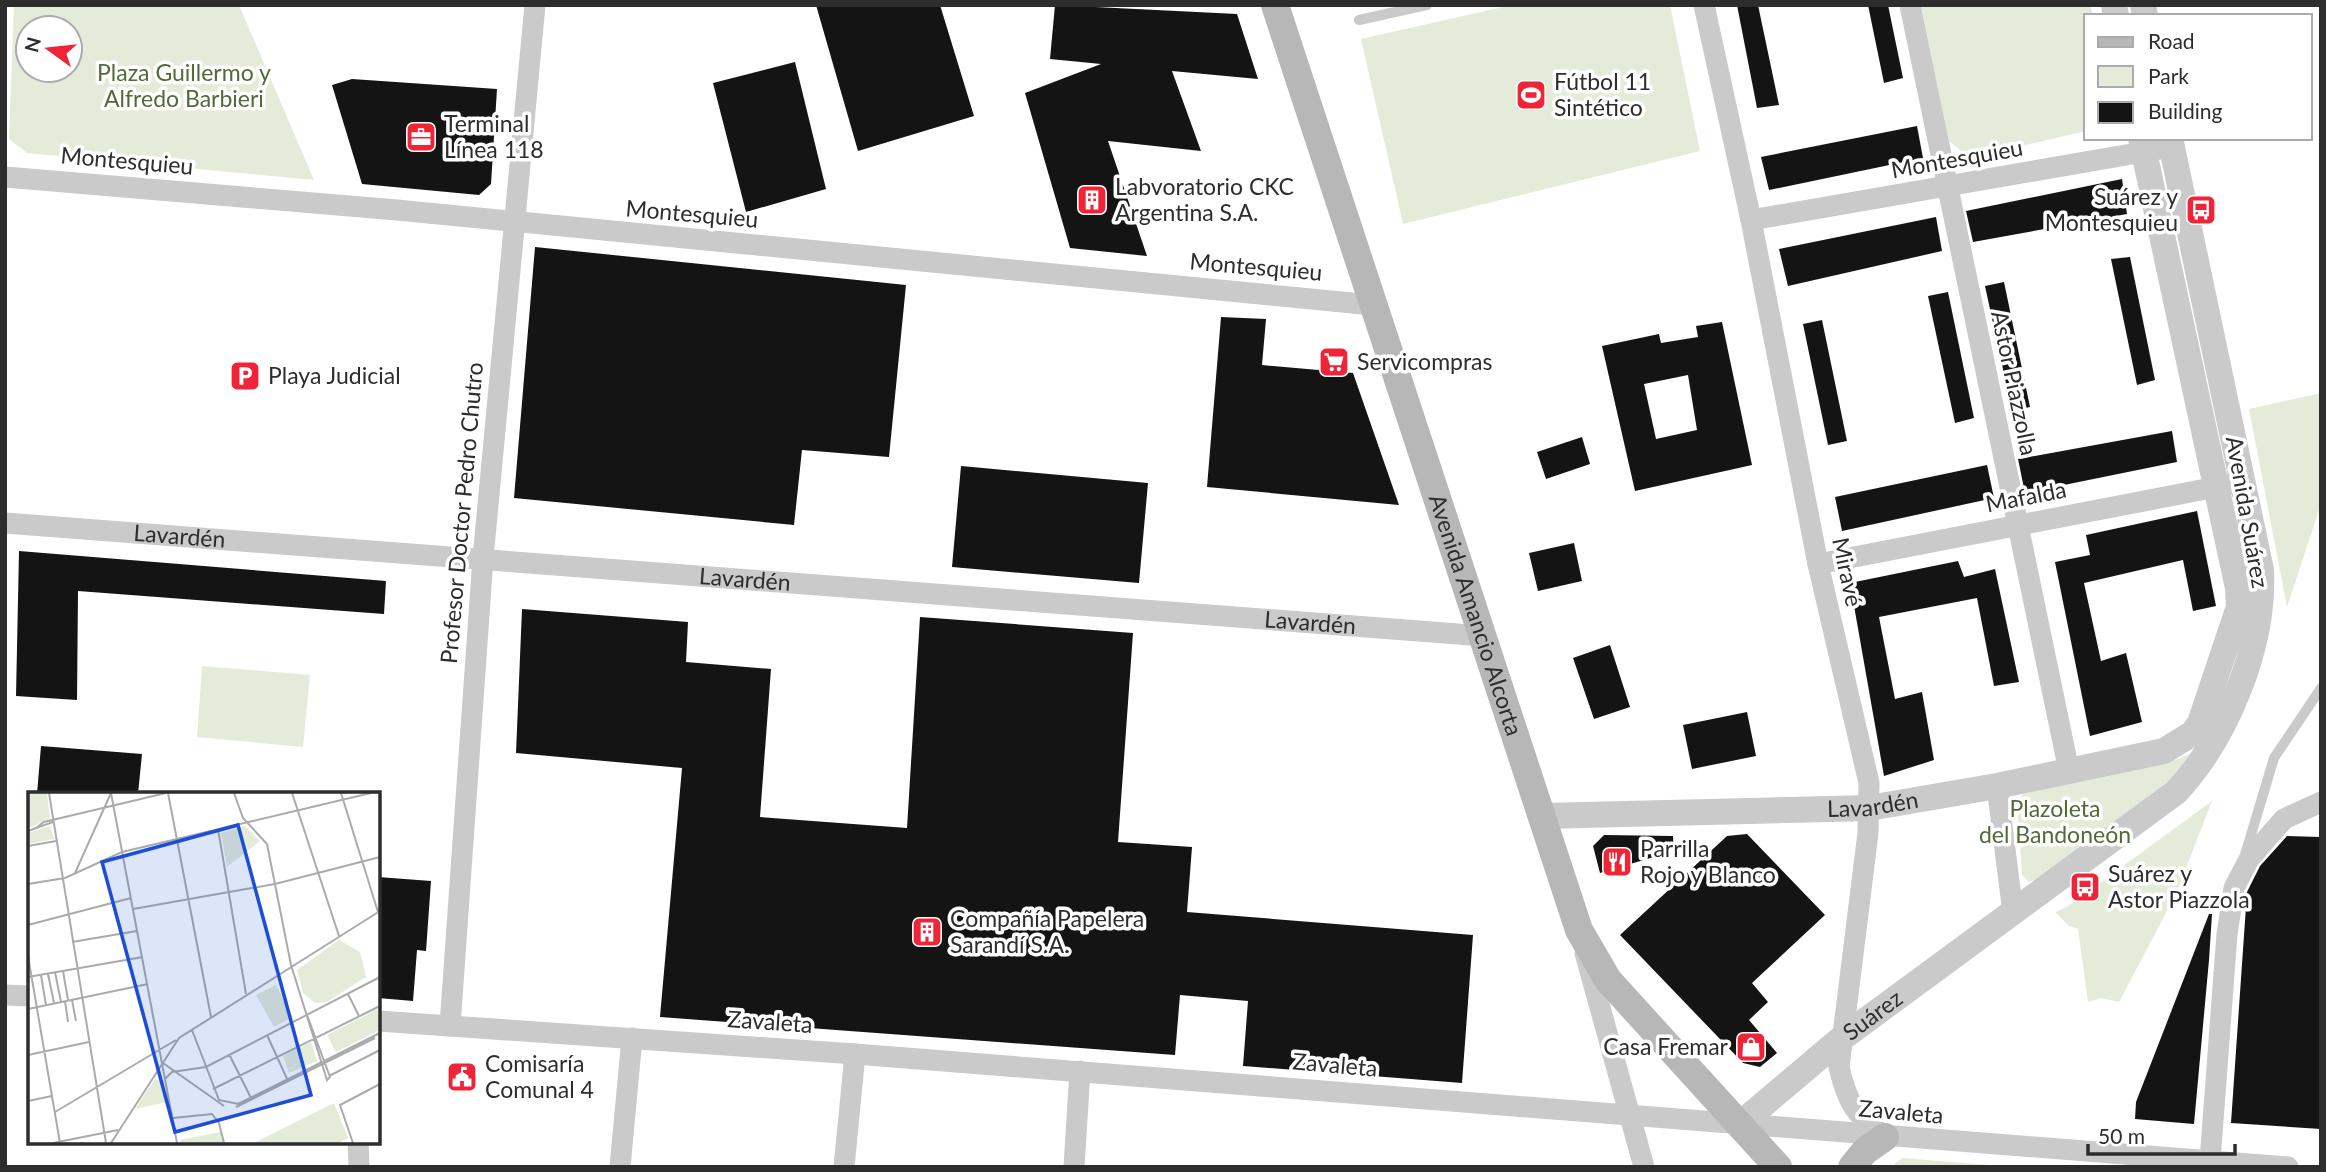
<svg xmlns="http://www.w3.org/2000/svg" width="2326" height="1172" font-family="Lato,sans-serif">
<rect width="100%" height="100%" fill="#fff"/>
<!-- green -->
<path fill="#e4ecd9" fill-rule="evenodd" d="M14 5H239L314 180 27 153 9 139ZM28 28H70V70H28Z
M1512 5H1670L1700 151 1403 224 1361 39Z
M1921 5H2090L2093 16H2086V131L1970 158 1949 141Z
M2321 393V504L2287 607 2249 409Z
M2240 518 2253 581 2255 604 2203 746 2186 768 2040 878 2028 882 2022 874 2017 803 2023 794 2178 759 2196 751 2249 613V582L2236 521Z
M202 666 310 675 303 747 197 737Z
M2212 801 2176 894 2119 1002 2101 998 2088 1002 2078 929 2069 926 2055 912 2067 907Z
M1902 1158 2014 1167H1891Z"/>
<!-- building -->
<path fill="#141414" fill-rule="evenodd" d="M816 5H940L974 116 858 151Z
M1055 5 1237 14 1258 79 1172 71 1201 151 1108 141 1147 256 1070 248 1025 93 1101 64 1050 59Z
M1737 5H1758L1779 105 1757 108Z
M1868 5H1888L1903 78 1884 83Z
M795 62 826 189 746 212 713 83Z
M352 79 497 89 491 184 479 195 362 184 332 85Z
M1917 126 1923 158 1769 190 1761 157Z
M2122 179 2127 214 1973 242 1966 211Z
M1936 217 1942 251 1788 286 1779 249Z
M535 247 906 285 889 457 802 450 794 525 514 498Z
M2130 257 2155 380 2137 385 2111 259Z
M2004 282 2030 407 2012 411 1985 286Z
M1948 292 1974 418 1955 423 1928 296Z
M1221 317 1266 319 1262 365 1353 373 1399 505 1207 487Z
M1822 320 1847 441 1828 445 1803 324Z
M1722 322 1752 465 1635 491 1602 346 1659 334 1661 343 1698 337 1696 326ZM1688 375 1697 430 1656 439 1644 384Z
M2172 431 2177 462 2025 493 2018 459Z
M1582 437 1590 464 1546 479 1537 452Z
M1987 465 1994 498 1842 531 1835 497Z
M961 466 1148 483 1139 583 952 567Z
M2197 511 2216 606 2193 611 2183 560 2084 583 2101 661 2126 653 2142 722 2090 736 2055 562 2090 555 2086 535Z
M1574 543 1582 581 1538 591 1529 553Z
M19 551 386 581 384 614 78 591 77 700 16 696Z
M1958 561 1964 577 1995 569 2019 682 1994 686 1977 598 1879 617 1895 699 1922 692 1934 760 1884 776 1850 583Z
M522 609 688 622 686 662 771 669 760 817 907 828 920 617 1133 633 1118 842 1192 847 1187 912 1473 935 1462 1083 1243 1066 1248 1001 1180 995 1175 1055 660 1017 682 768 516 753Z
M1610 645 1630 707 1594 719 1573 658Z
M1747 712 1756 756 1692 769 1683 725Z
M41 746 142 754 138 794H37Z
M1747 834 1825 915 1752 983 1768 1002 1749 1020 1777 1053 1760 1067 1743 1063 1620 935 1727 836Z
M1604 835 1673 836 1674 851 1600 873 1593 846Z
M2287 836 2321 837V1129L2231 1123 2247 892 2260 866Z
M378 877 431 881 426 951 417 950 413 1001 378 998Z
M2209 914H2212L2209 960 2194 1124 2135 1119 2136 1102Z"/>
<g fill="none" stroke-linecap="round" stroke-linejoin="round">
<!-- service -->
<path stroke="#cacaca" stroke-width="10" d="M1359 20 1427 5
M2245 855 2274 758 2321 688"/>
<!-- minor -->
<g stroke="#cacaca" stroke-width="21">
<path d="M1704 5 1751 220 1818 564 1869 783 1868 833 1839 1067C1847 1102 1855 1115 1884 1136"/>
<path d="M1910 5 2069 771"/>
<path d="M5 177 397 210 1373 305"/>
<path d="M1751 220 2172 147"/>
<path id="s1" d="M5 523 1484 636"/>
<path d="M1818 564 2232 484"/>
<path d="M1997 786 2013 913"/>
<path d="M1585 953 1644 1167"/>
<path d="M5 995 30 996"/>
<path d="M378 1021 855 1054 2288 1167"/>
<path d="M450 1026 483 558 535 5"/>
<path d="M358 1142 359 1167"/>
<path d="M2210 1161 2227 934 2234 888 2249 859 2284 819 2321 802"/>
<path d="M620 1167 632 1038"/>
<path d="M844 1167 855 1054"/>
<path d="M1074 1167 1080 1071"/>
</g>
<!-- tertiary -->
<g stroke="#cacaca" stroke-width="26">
<path d="M2114 5 2116 16"/>
<path d="M2143 5 2145 16"/>
<path id="s2" d="M1542 816 1869 808 1997 786 2164 751 2193 733 2200 723 2239 607 2238 588 2141 138"/>
<path id="s3" d="M1739 1125 1842 1038 2176 792C2227 738 2265 644 2261 570L2170 138"/>
</g>
<!-- secondary -->
<g stroke="#b7b7b7" stroke-width="28">
<path id="s4" d="M1275 5 1579 930 1608 980 1778 1167"/>
<path d="M1852 1167 1865 1151 1885 1137"/>
</g>
</g>
<!-- icons -->
<defs>
<g id="stadium-square" transform="scale(1.575)"><rect x="-9" y="-9" width="18" height="18" rx="4" fill="#ef2437" stroke="#fff"/><path d="M0-5a6.5 5 0 1 0 0 10a6.5 5 0 1 0 0-10ZM-3.5-1.8h7v3.6h-7Z" fill="#fff"/></g>
<g id="office-square" transform="scale(1.575)"><rect x="-9" y="-9" width="18" height="18" rx="4" fill="#ef2437" stroke="#fff"/><path d="M-6-3h4V-5.5h4V-3h4V5H-6ZM-1-4.5V-3h2v-1.5ZM-6 0V1H6V0Z" fill="#fff"/></g>
<g id="building-square" transform="scale(1.575)"><rect x="-9" y="-9" width="18" height="18" rx="4" fill="#ef2437" stroke="#fff"/><path d="M-4-6H4V6H1V3H-1V6H-4ZM-2.5-4.3h1.7v1.8h-1.7ZM.8-4.3h1.7v1.8H.8ZM-2.5-1h1.7V.8h-1.7ZM.8-1h1.7V.8H.8Z" fill="#fff"/></g>
<g id="bus-square" transform="scale(1.575)"><rect x="-9" y="-9" width="18" height="18" rx="4" fill="#ef2437" stroke="#fff"/><path d="M-5-6H5V4H4V6H2V4H-2V6H-4V4H-5ZM-3.5-4V0h7V-4ZM-3.5 1.2v1.5H-2V1.2ZM2 1.2v1.5H3.5V1.2Z" fill="#fff"/></g>
<g id="supermarket-square" transform="scale(1.575)"><rect x="-9" y="-9" width="18" height="18" rx="4" fill="#ef2437" stroke="#fff"/><path d="M-6-5.5h2.5l.6 2H6L4.5 2H-2.5L-4.4-4H-6ZM-1.5 3.2a1.3 1.3 0 1 0 .1 0ZM3 3.2a1.3 1.3 0 1 0 .1 0Z" fill="#fff"/></g>
<g id="parking-square" transform="scale(1.575)"><rect x="-9" y="-9" width="18" height="18" rx="4" fill="#ef2437" stroke="#fff"/><path d="M-3.5-5.5H1a3.5 3.5 0 0 1 0 7H-1V5.5H-3.5ZM-1-3.4V-.6H.8a1.4 1.4 0 0 0 0-2.8Z" fill="#fff"/></g>
<g id="restaurant-square" transform="scale(1.575)"><rect x="-9" y="-9" width="18" height="18" rx="4" fill="#ef2437" stroke="#fff"/><path d="M-5-6h1v4h1v-4h1v4h1v-4h1v5L-1.5 .5V6h-2V.5L-5-1ZM5-6V6H3V1.5H1.5Q1.5-4 5-6Z" fill="#fff"/></g>
<g id="shop-square" transform="scale(1.575)"><rect x="-9" y="-9" width="18" height="18" rx="4" fill="#ef2437" stroke="#fff"/><path d="M-5-2.5h2.3a2.7 3.5 0 0 1 5.4 0H5L5.5 6h-11ZM-1.5-2.5h3a1.5 2.3 0 0 0-3 0Z" fill="#fff"/></g>
<g id="civic-square" transform="scale(1.575)"><rect x="-9" y="-9" width="18" height="18" rx="4" fill="#ef2437" stroke="#fff"/><path d="M-.6-6.5H3V-4.5H.6V-3L4-1V1h2V6H-6V1h2V-1L-.6-3ZM-1.2 2.5V6h2.4V2.5Z" fill="#fff"/></g>
</defs>
<g fill-rule="evenodd">
<use href="#stadium-square" x="1531" y="95"/>
<use href="#office-square" x="421" y="137"/>
<use href="#building-square" x="1092" y="200"/>
<use href="#bus-square" x="2201" y="210"/>
<use href="#supermarket-square" x="1334" y="362"/>
<use href="#parking-square" x="245" y="376"/>
<use href="#restaurant-square" x="1617" y="862"/>
<use href="#bus-square" x="2085" y="887"/>
<use href="#building-square" x="927" y="932"/>
<use href="#shop-square" x="1751" y="1047"/>
<use href="#civic-square" x="462" y="1077"/>
</g>
<g text-anchor="middle" stroke-width="7" stroke-linejoin="round" paint-order="stroke">
<!-- park labels -->
<g font-size="23" fill="#516b38" stroke="#fff">
<text x="184" y="81">Plaza Guillermo y<tspan x="184" dy="26">Alfredo Barbieri</tspan></text>
<text x="2055" y="817">Plazoleta<tspan x="2055" dy="26">del Bandoneón</tspan></text>
</g>
<!-- poi labels -->
<g font-size="23" fill="#2d2d2d" stroke="#fff" text-anchor="start">
<text x="1554" y="90">Fútbol 11<tspan x="1554" dy="26">Sintético</tspan></text>
<text x="444" y="132">Terminal<tspan x="444" dy="26">Línea 118</tspan></text>
<text x="1115" y="195">Labvoratorio CKC<tspan x="1115" dy="26">Argentina S.A.</tspan></text>
<text x="2178" y="205" text-anchor="end">Suárez y<tspan x="2178" dy="26">Montesquieu</tspan></text>
<text x="1357" y="370">Servicompras</text>
<text x="268" y="384">Playa Judicial</text>
<text x="1640" y="857">Parrilla<tspan x="1640" dy="26">Rojo y Blanco</tspan></text>
<text x="2108" y="882">Suárez y<tspan x="2108" dy="26">Astor Piazzola</tspan></text>
<text x="950" y="927">Compañía Papelera<tspan x="950" dy="26">Sarandí S.A.</tspan></text>
<text x="1728" y="1055" text-anchor="end">Casa Fremar</text>
<text x="485" y="1072">Comisaría<tspan x="485" dy="26">Comunal 4</tspan></text>
</g>
<!-- street labels -->
<g font-size="23" fill="#2d2d2d" stroke="#fff">
<text transform="translate(1957 159) rotate(-10)" y="8">Montesquieu</text>
<text transform="translate(127 161) rotate(5)" y="8">Montesquieu</text>
<text transform="translate(692 214) rotate(5)" y="8">Montesquieu</text>
<text transform="translate(1256 267) rotate(5)" y="8">Montesquieu</text>
<text transform="translate(2014 383) rotate(78)" y="8">Astor Piazzolla</text>
<text transform="translate(2026 497) rotate(-11)" y="8">Mafalda</text>
<text transform="translate(2247 512) rotate(80)" y="8">Avenida Suárez</text>
<text transform="translate(462 513) rotate(-85)" y="8">Profesor Doctor Pedro Chutro</text>
<text dy="8" stroke="none"><textPath href="#s1" startOffset="175">Lavardén</textPath></text>
<text transform="translate(1847 572) rotate(78)" y="8">Miravé</text>
<text dy="8" stroke="none"><textPath href="#s1" startOffset="742">Lavardén</textPath></text>
<text dy="8" stroke="none"><textPath href="#s4" startOffset="642">Avenida Amancio Alcorta</textPath></text>
<text dy="8" stroke="none"><textPath href="#s1" startOffset="1309">Lavardén</textPath></text>
<text dy="8" stroke="none"><textPath href="#s2" startOffset="331">Lavardén</textPath></text>
<text dy="8" stroke="none"><textPath href="#s3" startOffset="173">Suárez</textPath></text>
<text transform="translate(770 1022) rotate(4)" y="8">Zavaleta</text>
<text transform="translate(1335 1065) rotate(5)" y="8">Zavaleta</text>
<text transform="translate(1901 1112) rotate(5)" y="8">Zavaleta</text>
</g>
</g>
<!-- overview -->
<g transform="translate(28 792)">
<rect width="352" height="352" fill="#fff"/>
<path d="M0 1H19L22 27 0 36ZM22 34 26 47 0 52V41ZM217 34 232 49 199 75 193 41ZM311 148 332 160 338 185 299 210 287 211 275 201 269 178ZM248 193 265 225 246 235 228 203ZM352 216V238L308 260 299 243ZM283 250 289 269 261 281 255 264ZM127 287 135 290 139 310 107 317ZM306 311 320 346 311 351H226ZM193 340 195 351H153L152 348Z" fill="#e4ecd9"/>
<path fill="none" stroke="#ababab" stroke-width="2" d="M21 1 78 351M83 1 149 351M140 1 183 225M206 1 215 26 239 52 263 173 299 288 302 285 279 223M264 1 311 144M313 1 350 120M8 36 16 30 138 1M190 37 218 202M0 39 25 30M0 54 28 49M47 81 83 1M0 92 37 86 94 60 343 1M105 117 247 92 352 65M0 133 103 106M44 150 109 139M0 164 32 351M35 179 40 208M27 180 33 210M20 182 26 211M13 183 18 213M0 185 115 165M320 202 331 224M44 208 48 229M37 209 40 230M0 217 120 192M164 238 191 308 210 312 352 241M239 243 260 289M201 262 224 308M0 263 61 250M135 271 196 314M301 284 352 258M137 287 144 280 178 275 352 185M185 297 352 214M0 309 24 304M208 315 347 246M27 320 148 248M145 326 184 322 191 331 196 351M25 351 90 338M83 351 151 246 352 119M325 351 312 313 352 292"/>
<path fill="#1d4ed8" fill-opacity="0.15" stroke="#1d4ed8" stroke-width="3.5" d="M210 33 283 303 147 340 74 70Z"/>
<rect width="352" height="352" fill="none" stroke="#2d2d2d" stroke-width="3.5"/>
</g>
<!-- border -->
<rect width="2326" height="1172" fill="none" stroke="#2d2d2d" stroke-width="14"/>
<!-- legend -->
<rect x="2084" y="14" width="228" height="126" fill="#ffffff" stroke="#ababab" stroke-width="2"/>
<rect x="2098" y="37" width="35" height="10" fill="#b7b7b7" stroke="#ababab" stroke-width="2"/>
<text x="2148" y="49" font-size="21" fill="#2d2d2d">Road</text>
<rect x="2098" y="66" width="35" height="21" fill="#e4ecd9" stroke="#ababab" stroke-width="2"/>
<text x="2148" y="84" font-size="21" fill="#2d2d2d">Park</text>
<rect x="2098" y="102" width="35" height="21" fill="#141414" stroke="#ababab" stroke-width="2"/>
<text x="2148" y="119" font-size="21" fill="#2d2d2d">Building</text>
<!-- north arrow -->
<g transform="translate(49 49) rotate(285)"><circle r="33" fill="#ffffff" stroke="#ababab" stroke-width="2"/>
<path d="M0-5L12 26L0 18L-12 26Z" fill="#ef2437"/>
<text y="-10" font-size="19" font-weight="bold" text-anchor="middle" fill="#2d2d2d">N</text>
</g>
<!-- scale -->
<path d="M2088 1144v10h147v-10" fill="none" stroke="#2d2d2d" stroke-width="3.5"/>
<text x="2098" y="1144" font-size="21" fill="#2d2d2d" stroke="#ffffff" stroke-width="5" paint-order="stroke">50 m</text>
</svg>
